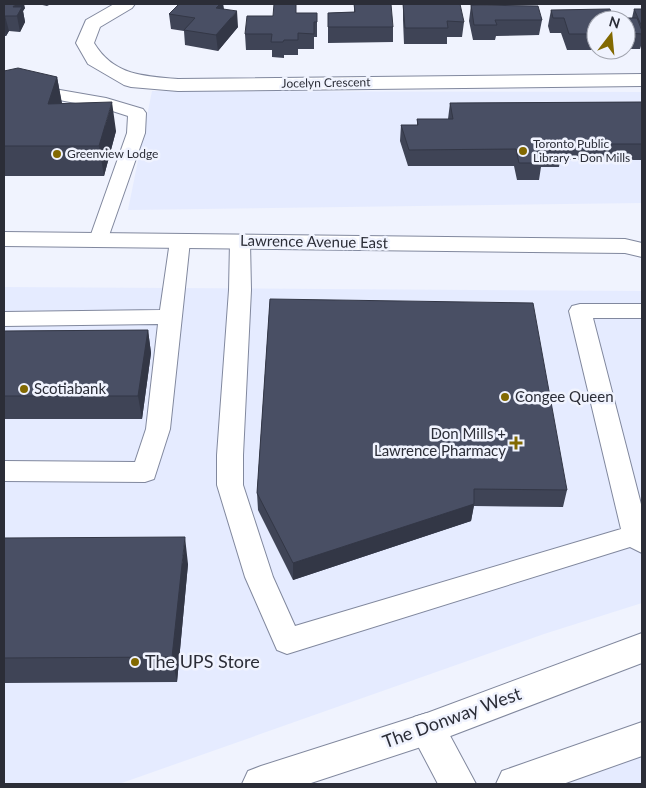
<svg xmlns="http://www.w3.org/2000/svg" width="646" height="788" font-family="Lato,sans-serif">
<rect width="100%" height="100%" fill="#f0f3fe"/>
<!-- built -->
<path fill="#e5ebff" d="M152 91 642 92V203L128 210Z
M4 287 642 291V603L544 634 119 784H4Z
M642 739V784H550L584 761Z"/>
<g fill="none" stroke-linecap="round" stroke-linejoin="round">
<!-- lane casing -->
<g stroke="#81889e" stroke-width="2">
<path id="lane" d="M37 86 106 98 143 109 146 113 145 133 106 244 99 246 92 244 89 240 127 133 128 116 103 108 37 96 4 99V89Z
M180 235 187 237 190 241 170 429 154 479 145 482 4 481V461L135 462 146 429 158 324 4 326V312L160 310 170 241 173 237Z
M240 236 247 238 250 242 251 290 243 455V485L273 577 295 626 621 529 569 311 572 306 580 304H642V318H593L642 508V553L630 547 287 654 277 650 245 577 217 485V455L229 290 230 242 233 238Z"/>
</g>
<!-- street casing -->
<g stroke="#81889e" stroke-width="2">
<path id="street" d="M114 4H135L132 8 100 27 94 43C114 76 144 76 178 79L642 74V86L178 91 131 87 124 85 88 64 76 43 86 20Z
M427 713 440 717 476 784H438L409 729 414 717Z"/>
</g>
<!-- secondary casing -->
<g stroke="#81889e" stroke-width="2">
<path id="secondary" d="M4 232 625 239 642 243V257L625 253 4 246Z
M642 633V663L427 745 308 784H242L248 771 261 766 427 713Z
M642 722V756L563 784H496L502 771Z"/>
</g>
<!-- lane -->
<use href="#lane" fill="#fff" fill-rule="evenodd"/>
<!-- street -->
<use href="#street" fill="#fff" fill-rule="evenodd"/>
<!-- secondary -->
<use href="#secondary" fill="#fff" fill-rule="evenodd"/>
</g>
<!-- wall -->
<path fill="#3f4456" d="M4 4 25 8 23 11 25 22 20 32 9 31 6 36H4Z
M38 4H51L47 6Z
M179 4H223L224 9 238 27 218 51 185 45 184 31 171 29 169 14Z
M354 4 393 27V42L328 43V13L354 12Z
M403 4 464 22 462 37H447V44H404L403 20Z
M471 5 542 20 539 35 496 36 495 40H473L469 21Z
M634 9H642V50L641 46 640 49H626V20H621V18H632Z
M551 10 596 20V50H567L561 33H550L548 26Z
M296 13H317V37H314V49H298V55H284V58L272 57V50H246L245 34 273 16Z
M4 68V71L57 77 62 103 116 131 104 176H4Z
M642 102V160H560L559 167H541L539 180H517L514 166H408L400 141 401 125H417V119H448L450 103Z
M270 299 567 490 563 507 474 506 471 521 293 580 258 510 257 493Z
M148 330 151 353 142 419H4V331Z
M4 538 188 564 177 682 4 683Z"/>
<!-- shaded-wall -->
<path fill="#333746" d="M15 4H24L25 8 23 11 25 22 20 32 17 16 13 7Z
M220 4H223L224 15 216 8Z
M237 11 238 27 218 51 216 35Z
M5 16 9 31 6 36 4 27V18Z
M57 77 62 105 48 104Z
M112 102 116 131 104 176 99 146Z
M148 330 151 353 142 419 138 396Z
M474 504 471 521 293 580V563Z
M185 537 188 564 177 682 172 657Z"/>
<!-- building -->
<path fill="#494f64" stroke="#333746" d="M4 4H15L13 7H22L17 16H5L4 18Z
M179 4H220L216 8 237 11 216 35 184 30 195 18 169 14Z
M274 4H296V13H317V22H314V34L298 33V40H284L283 42H271L272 34H245L247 16H273Z
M354 4H391L393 27H328V13L355 12Z
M403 4H460L464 22 447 21 448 28H405Z
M471 5 538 6 542 20H495L497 25H474Z
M610 9 614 20H596V34H569L564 18H553L551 10Z
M634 9H642V27Z
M621 18H637L642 31V34L628 33 626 29V20H622Z
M18 68 57 77 48 104 112 102 99 146H4V71Z
M642 102V144H560L562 150 538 151 541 163H519L516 149 409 150 401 125H418L417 119H453L450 103Z
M270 299 533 303 567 490 474 489V504L293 563 257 493Z
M148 330 138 396H4V331Z
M185 537 172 657 4 658V538Z"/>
<!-- markers -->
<g fill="#826901" stroke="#f0f3fe" stroke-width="2">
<circle cx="523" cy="151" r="5"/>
<circle cx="57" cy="154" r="5"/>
<circle cx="24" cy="389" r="5"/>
<circle cx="505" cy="397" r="5"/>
<path d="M513.5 435.5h5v5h5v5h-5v5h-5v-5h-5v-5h5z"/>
<circle cx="135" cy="662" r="5"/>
</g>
<g text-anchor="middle" stroke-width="5" stroke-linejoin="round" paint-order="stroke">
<!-- far-street labels -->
<g font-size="12" fill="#2b2d37" stroke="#f0f3fe">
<text transform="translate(326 83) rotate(-1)" y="4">Jocelyn Crescent</text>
</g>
<!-- far-poi labels -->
<g font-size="12" fill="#2b2d37" stroke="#f0f3fe" text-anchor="start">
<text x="533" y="148">Toronto Public<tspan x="533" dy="14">Library - Don Mills</tspan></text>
<text x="67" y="158">Greenview Lodge</text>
</g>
<!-- street labels -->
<g font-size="15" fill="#2b2d37" stroke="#f0f3fe">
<text transform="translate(314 242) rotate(1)" y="5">Lawrence Avenue East</text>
</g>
<!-- poi labels -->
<g font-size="15" fill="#2b2d37" stroke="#f0f3fe" text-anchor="start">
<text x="34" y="394">Scotiabank</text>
<text x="515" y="402">Congee Queen</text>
<text x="506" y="439" text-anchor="end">Don Mills +<tspan x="506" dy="17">Lawrence Pharmacy</tspan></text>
</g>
<!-- near-poi labels -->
<g font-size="18" fill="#2b2d37" stroke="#f0f3fe" text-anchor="start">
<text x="145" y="668">The UPS Store</text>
</g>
<!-- near-street labels -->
<g font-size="18" fill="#2b2d37" stroke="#f0f3fe">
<text transform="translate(452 718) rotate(-20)" y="6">The Donway West</text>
</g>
</g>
<!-- border -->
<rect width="646" height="788" fill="none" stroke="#2b2d37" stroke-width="10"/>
<!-- north arrow -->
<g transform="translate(611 35) rotate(16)"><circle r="24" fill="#f0f3fe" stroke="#a1a4ae"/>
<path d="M0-4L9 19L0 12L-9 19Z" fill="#826901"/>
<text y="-8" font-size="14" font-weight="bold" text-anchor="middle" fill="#2b2d37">N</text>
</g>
</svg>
